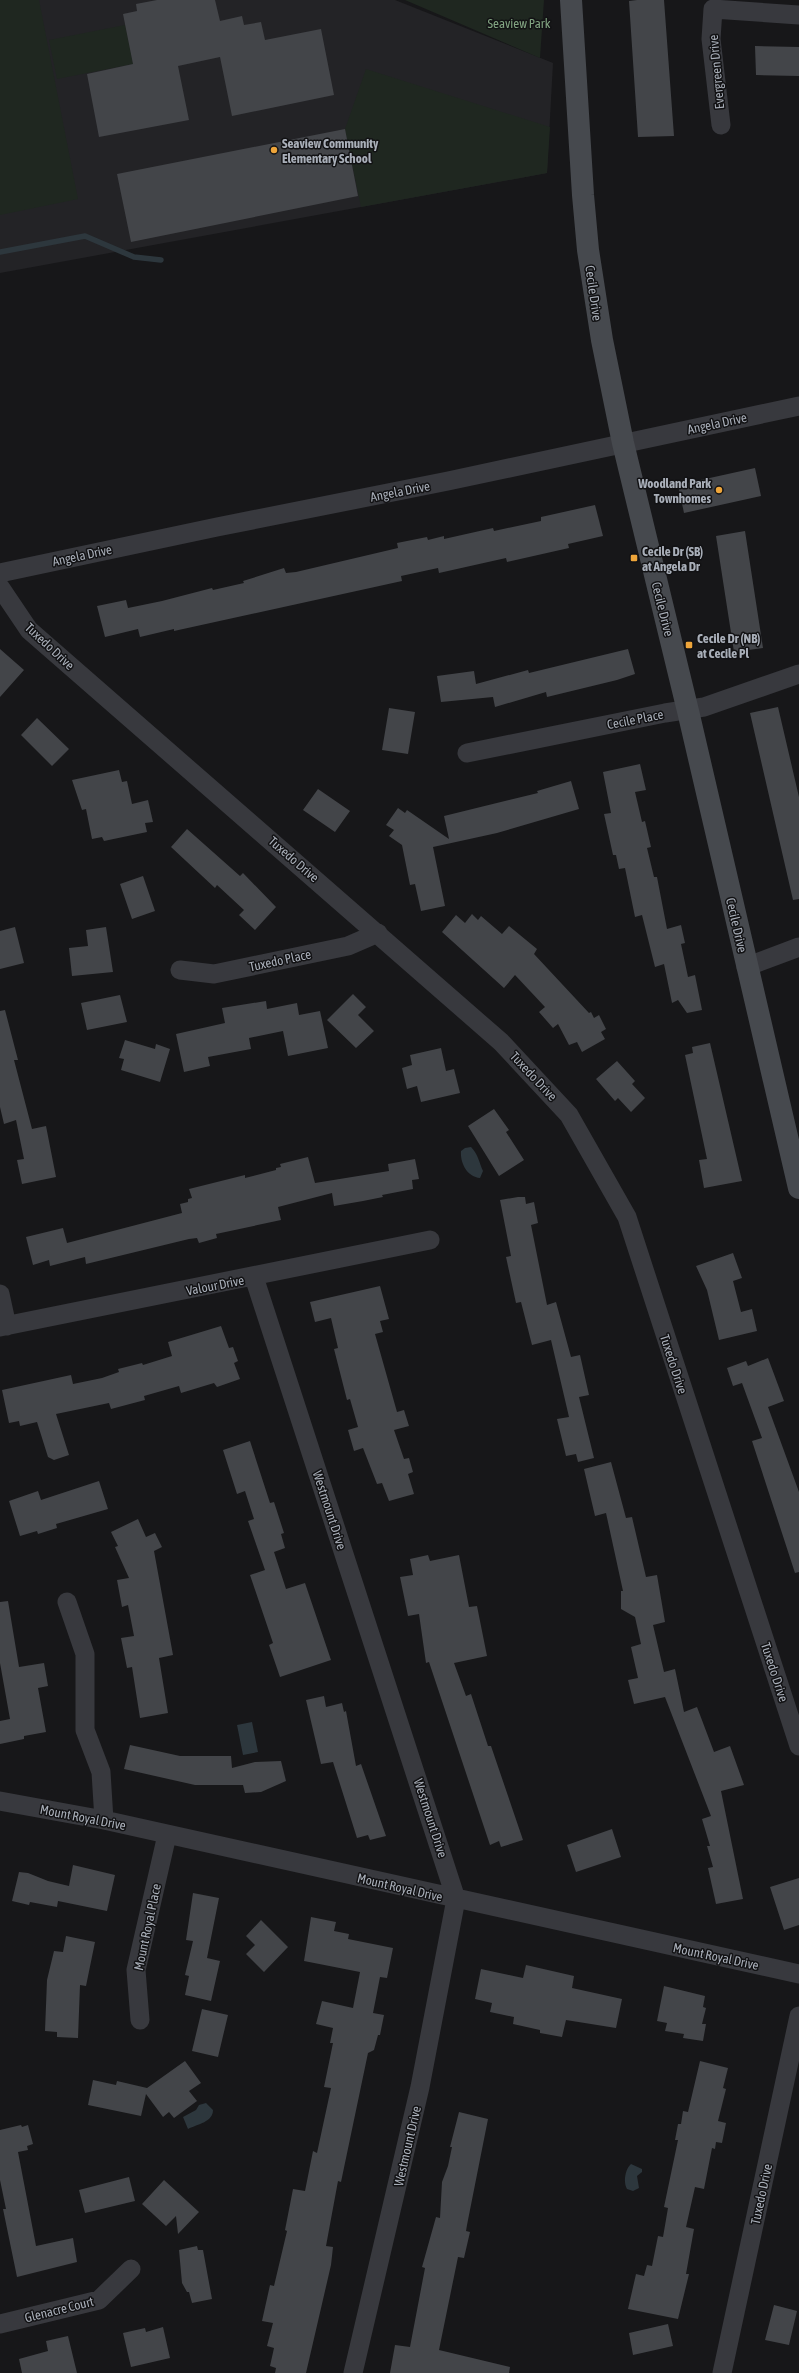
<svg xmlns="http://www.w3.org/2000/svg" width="799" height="2373" font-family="'Asap Condensed',sans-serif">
<rect width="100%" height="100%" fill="#171719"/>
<!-- built -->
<path fill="#232326" d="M0 0H395L553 63 547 173 0 273Z"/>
<!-- green -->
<path fill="#1f2720" d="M0 0H39L78 199 0 215Z
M405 0H544L540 58Z
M125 25 133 64 57 79 49 40Z
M366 69 550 127 547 173 361 207 345 129Z"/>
<!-- water -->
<path fill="#2d373d" d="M471 1147C478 1154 479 1162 483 1171L480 1178C467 1177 460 1163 461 1151L465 1148Z
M252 1722 258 1752 243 1755 237 1725Z
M206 2103 213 2110C213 2122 198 2124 188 2129L183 2117 196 2110 199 2105Z
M631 2164 642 2169V2172L637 2176 639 2188 633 2191 627 2189C623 2183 625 2169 631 2164Z"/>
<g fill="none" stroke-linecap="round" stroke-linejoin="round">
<!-- stream -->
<path stroke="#2d373d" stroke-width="5.5" d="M0 252 85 236 134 257 161 260"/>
</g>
<!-- building -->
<path fill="#434549" d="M157 0H215L220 21 242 16 244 25 261 22 265 40 321 29 334 95 232 116 220 57 178 66 189 120 99 137 87 74 133 64 123 14 137 11 136 4Z
M637 0H664L674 136 638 137 629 1Z
M755 46 799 47V76L756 75Z
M345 129 358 196 131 242 117 174Z
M755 468 761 496 684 513 678 485Z
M595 505 603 536 568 544 569 548 507 562 506 558 439 573 438 568 401 576 402 581 174 631V629L140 637 138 629 105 637 97 606 126 600 128 608 162 601 212 588 213 590 244 583 243 581 284 568 286 573 296 572 398 548 397 543 427 537 428 540 444 536V539L493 528 494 531 541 521V517Z
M745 531 763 648 734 652 716 536Z
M0 649 24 670 0 697Z
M628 649 635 674 617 680 547 697 546 692 495 707 493 697 441 702 437 676 474 671 476 684 528 670 529 673Z
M778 707 799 797V899L793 900 750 713Z
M389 708 415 712 408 754 382 750Z
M37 718 69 749 52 766 21 735Z
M640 764 646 790 635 792 642 822 645 821 651 847 647 848 654 877H657L667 929 681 925 685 943 681 944 688 977 695 975 702 1010 687 1013 678 1000 672 1003 664 964 655 967 642 915 635 917 625 868 619 869 616 855H613L604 814 611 813 603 772Z
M119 770 122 782 127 781 132 804 148 800 153 822 145 823 147 832 104 841 102 837 92 839 86 809 82 810 72 780Z
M571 781 579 809 497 833 433 847 445 906 421 911 415 884 410 885 402 845 389 836 394 830 386 825 398 808 405 813 407 810 449 839 444 816 538 793 537 791Z
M318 789 350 811 335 832 303 810Z
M187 829 240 876 243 873 276 907 255 930 239 915 244 910 217 885 215 888 171 847Z
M143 876 155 911 132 919 120 884Z
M472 914 478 920 481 916 502 934 509 926 537 949 534 954 589 1013 591 1012 594 1018 599 1015 606 1029 601 1032 605 1039 582 1052 577 1042 569 1045 558 1024 553 1028 539 1012 545 1007 515 975 504 988 442 932 456 915 465 923Z
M15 927 24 963 0 969V931Z
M106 927 113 972 72 976 69 948 88 946 86 930Z
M353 994 366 1007 358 1015 374 1031 356 1048 327 1020Z
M120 995 127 1022 87 1030 81 1003Z
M266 1001 267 1009 297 1003 299 1015 320 1011 328 1048 288 1056 283 1031 249 1038 251 1049 208 1057 210 1066 184 1072 176 1034 225 1023 222 1008Z
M5 1010 18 1060H14L32 1129 46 1126 56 1177 22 1184 17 1160 24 1159 16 1120 4 1124 0 1107V1011Z
M125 1040 155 1049 156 1044 170 1049 160 1082 121 1070 124 1059 119 1058Z
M710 1043 742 1181 704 1188 699 1160 707 1159 685 1055 693 1053 692 1047Z
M441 1048 446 1071 454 1069 460 1093 421 1102 417 1086 407 1089 402 1068 412 1065 410 1055Z
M617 1061 635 1081 632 1084 645 1098 631 1112 618 1098 615 1101 596 1079Z
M494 1109 509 1130 506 1132 524 1160 499 1176 468 1126Z
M308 1157 315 1183 389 1171 388 1164 415 1159 419 1179 412 1180 413 1189 382 1195 383 1197 363 1201 334 1206 332 1193 278 1207 281 1220 216 1234 217 1238 199 1243 197 1238 189 1239 86 1264 85 1257 50 1266 49 1260 33 1265 26 1237 63 1228 67 1243 182 1213 180 1204 188 1202V1199L192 1198 189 1189 245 1175V1178L276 1170V1168L281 1167 280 1164Z
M518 1197H525L526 1204 534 1202 538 1223 531 1225 547 1305 556 1302 571 1357 580 1355 589 1395 579 1397 594 1458 578 1462 576 1454 566 1456 557 1419 569 1417 551 1340 532 1345 521 1302 516 1303 506 1257 511 1256 500 1200Z
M733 1253 742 1278 733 1281 741 1312 752 1309 757 1331 719 1340 707 1290 696 1266Z
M380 1286 389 1319 380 1321 383 1332 375 1334 397 1412 404 1410 409 1426 394 1430 404 1459 409 1458 413 1472 408 1474 414 1494 389 1501 382 1483 377 1484 363 1448 354 1451 348 1430 358 1427 350 1399 347 1400 334 1349 338 1348 331 1318 315 1322 310 1302Z
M221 1326 229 1348 233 1347 238 1361 234 1363 240 1379 217 1387 214 1383 181 1393 179 1386 144 1396 145 1400 111 1409 109 1403 56 1414 69 1455 54 1460 48 1457 37 1422 20 1426 19 1421 9 1423 2 1390 71 1375 73 1384 102 1378 119 1372 118 1369 142 1363 143 1365 172 1356 168 1342Z
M768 1358 784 1401 768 1407 799 1492V1572L795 1573 752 1441 762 1438 742 1383 733 1386 727 1368 746 1361 748 1366Z
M250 1441 270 1503 274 1502 284 1533 281 1534 285 1548 274 1552 286 1589 305 1583 331 1660 280 1677 269 1645 273 1643 250 1575 265 1570 248 1521 254 1519 245 1491 237 1494 223 1450Z
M611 1462 626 1518 632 1517 646 1577 657 1575 665 1622 653 1625 664 1672 675 1669 684 1712 697 1707 714 1752 730 1746 744 1785 721 1791 743 1899 716 1904 708 1868 713 1867 707 1846H710L702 1819 711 1816 665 1697 634 1704 628 1680 638 1678 631 1647 641 1644 635 1617 621 1609V1591H623L606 1513 595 1516 584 1469Z
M99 1481 108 1509 56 1524 57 1528 38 1534 37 1531 20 1536 9 1501 38 1491 41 1500Z
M138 1519 146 1537 155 1533 162 1547 154 1551 173 1655 159 1658 168 1713 140 1718 132 1667 127 1668 121 1638 134 1636 128 1605 122 1607 117 1580 129 1578 115 1547 118 1546 111 1532Z
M428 1555 430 1561 459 1555 469 1607 477 1606 487 1656 454 1663 466 1696 471 1694 488 1746H491L523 1840 501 1847 499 1841 490 1845 429 1662 426 1663 419 1614 408 1616 400 1577 413 1575 410 1559Z
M8 1601 19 1667 44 1663 48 1686 38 1688 46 1732 24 1736V1739L0 1744V1721L10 1719 0 1663V1602Z
M324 1696 326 1707 342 1703 344 1712 346 1711 356 1766 361 1764 386 1836 370 1840 368 1835 357 1838 333 1762 321 1764 306 1700Z
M130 1745 180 1756H231L232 1768 255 1762 281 1761 286 1781 261 1792 245 1793 243 1785H195L124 1769Z
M612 1829 621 1857 576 1872 567 1845Z
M73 1865 115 1875 107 1911 58 1901 57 1907 30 1902 29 1905 12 1901 19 1872 28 1873 48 1881 69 1886Z
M799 1878V1925L784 1930 770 1887Z
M193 1893 219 1898 207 1958 220 1961 211 2001 185 1995 189 1976 185 1975 193 1941 186 1940Z
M311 1917 336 1922 334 1931 349 1934 348 1939 393 1948 387 1978 380 1977 373 2013 384 2015 380 2035H378L374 2050 368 2053 341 2182 338 2181 326 2246 333 2247 331 2265 306 2373H275L276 2368 270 2366 274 2348 267 2346 273 2323 262 2321 270 2285 274 2286 287 2231 285 2230 293 2189 305 2191 313 2151 317 2153 331 2088 324 2087 333 2043H330L333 2028 316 2024 322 2001 353 2008 360 1972 304 1961Z
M261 1920 288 1947 264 1972 246 1954 255 1945 246 1936Z
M66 1936 95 1942 86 1986 80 1985 78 2038 57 2037V2032L45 2031 47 1980 54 1951 63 1952Z
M526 1965 574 1976 572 1988 622 1999 616 2028 566 2020 562 2037 540 2033V2030L513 2024 514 2017 490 2012 492 2003 475 1999 481 1969 523 1978Z
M664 1986 705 1996 703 2007 706 2008 702 2024H706L703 2041 683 2038 684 2034 665 2031 667 2023 657 2021Z
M202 2009 228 2015 218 2057 192 2051Z
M185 2061 201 2083 189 2091 197 2101 174 2118 169 2112 163 2117 146 2094 141 2116 88 2105 93 2080 116 2085 117 2081 147 2088Z
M700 2061 728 2068 723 2088 726 2089 718 2121 726 2123 722 2143 716 2142 715 2149 712 2148 704 2189 695 2187 686 2227 694 2229 686 2274H689L678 2319 628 2309 636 2274 644 2276 647 2265 652 2266 658 2236 663 2237 668 2208 664 2207 678 2140H675L678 2124H681L683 2111 688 2112Z
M459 2112 488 2119 467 2225 466 2231 470 2232 464 2258 458 2257 439 2350 510 2367 509 2373H390L395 2345 410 2347 425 2268 422 2267 436 2217 440 2218 442 2182 448 2166 452 2147H450Z
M21 2125 22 2127 28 2125 33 2144 27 2146 28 2150 18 2152 36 2246 73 2238 77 2262 17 2277 3 2209H6L0 2180V2130Z
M129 2177 135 2201 85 2213 79 2190Z
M164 2180 199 2212 178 2234 176 2216 166 2226 142 2204Z
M197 2246 198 2250H203L212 2299 192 2303 189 2292H187L182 2283 179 2250Z
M774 2305 797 2311 789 2345 765 2340Z
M668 2324 673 2346 633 2355 629 2333Z
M163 2327 170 2358 131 2367 123 2333 145 2328 146 2332Z
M68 2336 77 2373H22L19 2359 48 2351 46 2341Z"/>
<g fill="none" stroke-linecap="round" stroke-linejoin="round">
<!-- street -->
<path stroke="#38393e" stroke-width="19" d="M721 125 711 39 713 9 799 15
M0 573 217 527 448 481 799 406
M0 587 29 630 501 1042 569 1115 627 1217 799 1746
M467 753 665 713 704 707 799 674
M746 967 799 947
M180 970 214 974 348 946 378 933
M254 1277 456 1899 420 2087 353 2373
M0 1294 7 1326
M0 1327 430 1240
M67 1602 85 1654V1730L101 1772 104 1820
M0 1801 104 1820 799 1974
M140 2020 136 1970 167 1835
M0 2324 99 2300 131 2269
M722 2373 799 2016"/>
<!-- secondary -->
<path stroke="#46494e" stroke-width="22" d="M571 0 583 195 588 250 602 340 623 443 688 711 799 1188"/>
</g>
<!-- markers -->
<g fill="#eea53a" stroke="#121214" stroke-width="1.5">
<circle cx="274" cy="150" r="4"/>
<circle cx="719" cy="490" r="4"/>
<rect x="630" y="554" width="8" height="8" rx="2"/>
<rect x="685" y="641" width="8" height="8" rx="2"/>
</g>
<g text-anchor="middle" stroke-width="3" stroke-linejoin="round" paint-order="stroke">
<!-- park labels -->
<g font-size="13" fill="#81a381" stroke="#121214">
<text x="519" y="28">Seaview Park</text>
</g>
<!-- street labels -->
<g font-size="13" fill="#a9afb9" stroke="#121214">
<text transform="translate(716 72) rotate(-95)" y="5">Evergreen Drive</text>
<text transform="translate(594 293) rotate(82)" y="5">Cecile Drive</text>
<text transform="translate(717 423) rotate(-12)" y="5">Angela Drive</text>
<text transform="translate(400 491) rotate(-11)" y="5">Angela Drive</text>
<text transform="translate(82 555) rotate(-12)" y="5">Angela Drive</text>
<text transform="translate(663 609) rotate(76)" y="5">Cecile Drive</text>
<text transform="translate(50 646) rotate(43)" y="5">Tuxedo Drive</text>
<text transform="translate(635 719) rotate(-11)" y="5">Cecile Place</text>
<text transform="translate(294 859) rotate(41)" y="5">Tuxedo Drive</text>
<text transform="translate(737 925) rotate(77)" y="5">Cecile Drive</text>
<text transform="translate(280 960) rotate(-12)" y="5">Tuxedo Place</text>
<text transform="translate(534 1076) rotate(47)" y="5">Tuxedo Drive</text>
<text transform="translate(215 1285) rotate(-11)" y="5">Valour Drive</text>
<text transform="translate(674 1364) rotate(72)" y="5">Tuxedo Drive</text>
<text transform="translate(330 1510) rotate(72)" y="5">Westmount Drive</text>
<text transform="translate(775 1672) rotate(72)" y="5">Tuxedo Drive</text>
<text transform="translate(83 1817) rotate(11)" y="5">Mount Royal Drive</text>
<text transform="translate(431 1818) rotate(72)" y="5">Westmount Drive</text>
<text transform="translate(400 1887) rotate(13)" y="5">Mount Royal Drive</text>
<text transform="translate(147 1927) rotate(-78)" y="5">Mount Royal Place</text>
<text transform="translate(716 1956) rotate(12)" y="5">Mount Royal Drive</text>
<text transform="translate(407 2146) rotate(-77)" y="5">Westmount Drive</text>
<text transform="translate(761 2194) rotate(-78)" y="5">Tuxedo Drive</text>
<text transform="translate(59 2309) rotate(-14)" y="5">Glenacre Court</text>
</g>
<!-- poi labels -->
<g font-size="13" font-weight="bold" fill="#a9afb9" stroke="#121214" text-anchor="start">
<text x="282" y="148">Seaview Community<tspan x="282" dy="15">Elementary School</tspan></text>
<text x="711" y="488" text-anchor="end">Woodland Park<tspan x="711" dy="15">Townhomes</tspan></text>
<text x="642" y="556">Cecile Dr (SB)<tspan x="642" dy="15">at Angela Dr</tspan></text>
<text x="697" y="643">Cecile Dr (NB)<tspan x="697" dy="15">at Cecile Pl</tspan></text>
</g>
</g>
</svg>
